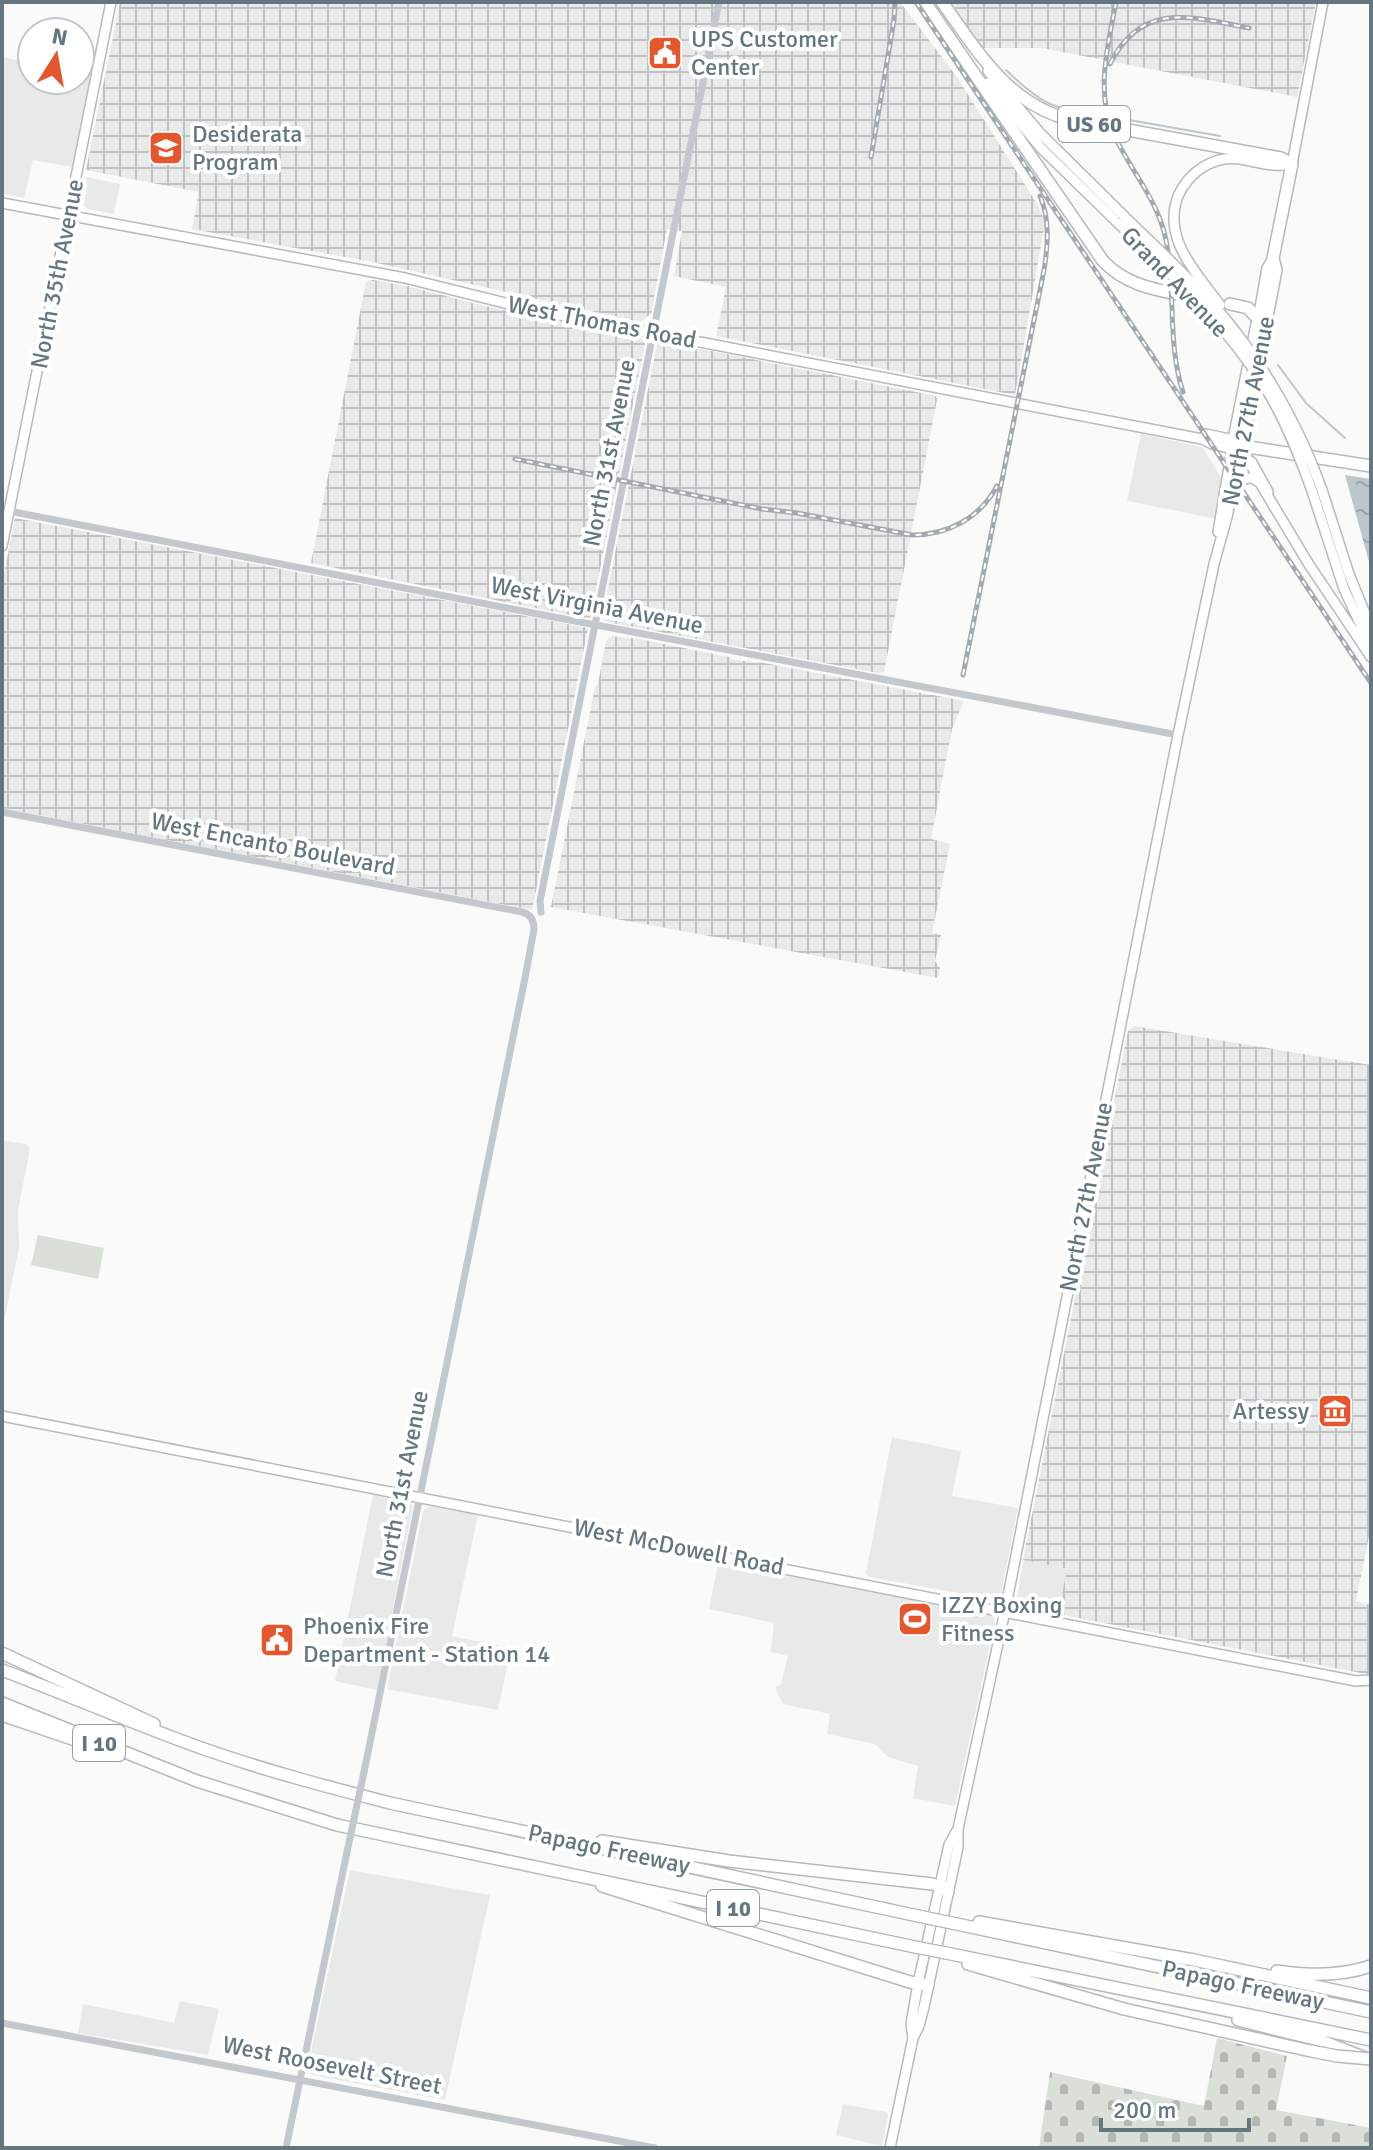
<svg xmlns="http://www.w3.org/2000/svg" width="1373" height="2150" font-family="Signika,sans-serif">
<defs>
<pattern id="industrial-grid" width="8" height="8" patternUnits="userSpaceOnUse" patternTransform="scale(2)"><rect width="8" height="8" fill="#e8e9e9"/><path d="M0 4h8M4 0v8" fill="none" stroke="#c0c1c2"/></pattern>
<pattern id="cemetery-stones" width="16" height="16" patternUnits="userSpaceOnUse" patternTransform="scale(2)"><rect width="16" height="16" fill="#dadfd7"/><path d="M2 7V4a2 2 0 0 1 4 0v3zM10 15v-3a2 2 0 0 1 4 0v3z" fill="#b4b9b4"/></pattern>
<pattern id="water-ripples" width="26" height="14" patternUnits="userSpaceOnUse" patternTransform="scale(2)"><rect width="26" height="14" fill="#bbc7cb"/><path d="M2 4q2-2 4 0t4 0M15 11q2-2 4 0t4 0" fill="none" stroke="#9ca6aa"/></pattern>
</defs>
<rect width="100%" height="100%" fill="#fafaf8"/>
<!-- built -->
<path fill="#e8e9e9" d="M2 57 22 61 23 57 32 59V80H80V68L92 71 72 167 33 160 24 198 2 194Z
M86 177 120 184 114 214 88 209 84 206 87 186Z
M1141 434 1202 447 1224 482 1217 519 1127 501Z
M2 1140 26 1144 30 1149 18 1210 19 1248 2 1331Z
M892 1437 961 1451 952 1496 1018 1508 1000 1598 998 1600 869 1577 866 1573Z
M373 1495 409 1502 413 1506 377 1690 335 1681Z
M430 1506 478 1515 452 1636 511 1648 498 1710 387 1689 423 1511Z
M1023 1560 1067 1569 1058 1614 1019 1605 1017 1599Z
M718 1563 992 1615 994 1617 995 1622 955 1806 913 1798 918 1766 888 1757 875 1744 827 1734 830 1714 783 1704 775 1688 781 1684 788 1656 771 1652 774 1623 709 1609Z
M350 1870 490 1895 445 2100 312 2075 307 2070Z
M180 2001 219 2009 208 2055 78 2033 83 2004 174 2023Z
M843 2104 886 2112 888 2115 882 2146 836 2135Z"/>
<!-- industrial -->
<path fill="url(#industrial-grid)" d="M120 2H900L957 77 1039 207 1045 223 1015 395 716 336 726 287 674 276 682 231 667 229 651 314 640 322 377 263 192 229 199 192 86 170Z
M951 2H1316L1297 97 1041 48H982Z
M373 280 407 286 485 306 646 339 590 619 311 563 366 282Z
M661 341 936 396 937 400 884 672 878 673 607 622 602 618 657 345Z
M15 518 588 628 532 910 2 808V584Z
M612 636 639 639 729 657 733 660 764 663 964 701 952 729 931 839 950 844 932 933 941 935 935 961 940 968 938 978 551 907 595 687 598 684 606 641Z
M1134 1026 1371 1065V1526L1356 1601 1371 1605V1675L1058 1614 1067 1569 1023 1560 1128 1031Z"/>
<!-- cemetery -->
<path fill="url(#cemetery-stones)" d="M1217 2038 1287 2056 1276 2110 1371 2128V2148H1039L1050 2072 1204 2106Z"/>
<!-- pitch -->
<path fill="#dadfd7" d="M38 1235 104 1248 98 1279 31 1265Z"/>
<!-- water -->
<path fill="url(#water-ripples)" d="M1345 475 1371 479V569Z"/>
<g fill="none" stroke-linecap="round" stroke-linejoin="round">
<!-- stream -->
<path stroke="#bbc7cb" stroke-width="2" d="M1006 70C1038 101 1052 110 1097 114
M1118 118 1220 136
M1278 365 1306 403 1345 438"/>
<!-- major casing -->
<g stroke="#b5babe" stroke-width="12">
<path id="major" d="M988 71 1040 133 1122 214
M987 83 1041 148 1118 223
M1178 196C1189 172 1213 155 1240 159 1258 162 1274 168 1292 164L1323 2
M2 203 405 278 529 309 1202 439 1212 444 1232 449 1218 532
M1258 319 1267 268 1273 258
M1235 488C1243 478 1250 474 1260 483L1308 563 1371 657
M1322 490 1349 574 1371 628
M1313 494 1344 589 1371 647
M2 546 111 2
M2 1416 1356 1681 1371 1680
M913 2038 911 2024 918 1983 949 1845 956 1832
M890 2148 913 2038 919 2026 924 2007 958 1847V1829L1005 1611 1178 735 1214 564 1227 517 1242 446 1234 440 1206 434 1202 439"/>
</g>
<!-- highway casing -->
<g stroke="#b4b9bd" stroke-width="14">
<path id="highway" d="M925 2 1103 261C1124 283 1150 289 1178 294
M942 2C976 49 1008 104 1068 119L1281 158 1292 164 1273 258 1276 270 1242 446
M1230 304 1248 308 1258 319 1232 449
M1237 447 1242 446 1371 466
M1232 449 1251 463 1267 492
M2 1653 154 1724
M2 1670C71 1696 138 1726 207 1750 267 1771 328 1787 390 1803L923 1917
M2 1703 197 1781 337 1825 915 1947
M2 1715 75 1740
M602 1841 729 1861 932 1884 944 1887 948 1892
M602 1886 910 1982 928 1985
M979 1922 1194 1960 1371 1998
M952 1923 1371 2012
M946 1953 1371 2040
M968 1964 1124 2009
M1277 1971C1308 1976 1341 1976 1371 1966
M1238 2020 1322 2041 1363 2057"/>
</g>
<!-- minor -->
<path stroke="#c3c8cc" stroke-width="7" d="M9 511 543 615 1178 735
M2 812 522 912C530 914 534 920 534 929L525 978 364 1772
M541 912 540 901 719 2
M2 2023 655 2148
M286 2148 347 1852"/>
<!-- major -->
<use href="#major" stroke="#fff" stroke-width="9"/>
<!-- highway -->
<use href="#highway" stroke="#fff" stroke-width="11"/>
<!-- rail casing -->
<g stroke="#a2aab0" stroke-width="5">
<path id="rail" d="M916 2 1371 683
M1116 2C1108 46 1095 92 1114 135 1131 171 1158 200 1166 240 1176 290 1167 343 1183 392
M1110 64C1142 0 1192 17 1249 28
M871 157 894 20 895 2
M515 459 762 509 797 513 912 535C948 535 980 518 997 486
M963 675 1044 270C1048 245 1050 219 1040 196"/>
</g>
<!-- rail -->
<use href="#rail" stroke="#fff" stroke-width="2" stroke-dasharray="6" stroke-linecap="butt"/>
<!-- major-bridge casing -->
<g stroke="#b5babe" stroke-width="12" stroke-linecap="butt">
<path id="major-bridge" d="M1178 196C1162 239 1196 272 1220 305
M1122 214C1154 246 1188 276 1218 310 1264 364 1298 423 1322 490
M1118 223C1171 274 1226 324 1265 387 1286 421 1300 457 1313 494"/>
</g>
<!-- highway-bridge casing -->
<g stroke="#b4b9bd" stroke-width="14" stroke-linecap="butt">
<path id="highway-bridge" d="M923 1917 952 1923
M915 1947 946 1953
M1124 2009 1311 2051 1337 2056 1371 2059"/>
</g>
<!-- minor-bridge -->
<path stroke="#c3c8cc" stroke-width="7" d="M347 1852 364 1772"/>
<!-- major-bridge -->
<use href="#major-bridge" stroke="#fff" stroke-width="9"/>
<!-- highway-bridge -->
<use href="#highway-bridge" stroke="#fff" stroke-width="11"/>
</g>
<!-- icons -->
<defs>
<g id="civic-square" transform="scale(1.8)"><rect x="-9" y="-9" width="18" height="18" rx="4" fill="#e4572e" stroke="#fff"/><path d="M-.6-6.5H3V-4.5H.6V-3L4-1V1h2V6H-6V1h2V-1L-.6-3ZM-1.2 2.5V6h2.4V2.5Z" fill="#fff"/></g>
<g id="school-square" transform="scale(1.8)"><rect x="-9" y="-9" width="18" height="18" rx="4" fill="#e4572e" stroke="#fff"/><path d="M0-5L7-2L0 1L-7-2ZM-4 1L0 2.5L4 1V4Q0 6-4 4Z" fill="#fff"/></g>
<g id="museum-square" transform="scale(1.8)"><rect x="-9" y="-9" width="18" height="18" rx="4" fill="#e4572e" stroke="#fff"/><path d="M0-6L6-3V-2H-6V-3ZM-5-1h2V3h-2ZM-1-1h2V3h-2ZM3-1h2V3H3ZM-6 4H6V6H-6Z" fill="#fff"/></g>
<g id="stadium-square" transform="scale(1.8)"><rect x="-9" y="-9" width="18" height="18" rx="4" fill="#e4572e" stroke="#fff"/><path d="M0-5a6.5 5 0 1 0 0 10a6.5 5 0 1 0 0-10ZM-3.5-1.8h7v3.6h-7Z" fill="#fff"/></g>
</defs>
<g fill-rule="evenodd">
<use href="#civic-square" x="665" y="53"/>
<use href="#school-square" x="166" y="148"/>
<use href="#museum-square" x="1335" y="1411"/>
<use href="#stadium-square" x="915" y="1619"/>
<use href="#civic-square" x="277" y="1640"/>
</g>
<g text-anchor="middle" stroke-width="8" stroke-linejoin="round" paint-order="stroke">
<!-- shield labels -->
<g fill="#fff" stroke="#939fa8" stroke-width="2">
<rect x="1058" y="106" width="72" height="36" rx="6"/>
<rect x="73" y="1725" width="52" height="36" rx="6"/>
<rect x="707" y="1890" width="52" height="36" rx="6"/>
</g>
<g font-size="22" font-weight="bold" fill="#657683">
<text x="1094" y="132">US 60</text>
<text x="99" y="1751">I 10</text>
<text x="733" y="1916">I 10</text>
</g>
<!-- poi labels -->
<g font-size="24" fill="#657683" stroke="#fff" text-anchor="start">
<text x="691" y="47">UPS Customer<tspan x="691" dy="28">Center</tspan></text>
<text x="192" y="142">Desiderata<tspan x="192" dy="28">Program</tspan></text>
<text x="1309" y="1419" text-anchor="end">Artessy</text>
<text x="941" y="1613">IZZY Boxing<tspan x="941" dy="28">Fitness</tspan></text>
<text x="303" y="1634">Phoenix Fire<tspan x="303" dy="28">Department - Station 14</tspan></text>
</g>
<!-- street labels -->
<g font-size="24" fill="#657683" stroke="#fff">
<text transform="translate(57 274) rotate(-79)" y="8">North 35th Avenue</text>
<text transform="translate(1175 282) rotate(46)" y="8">Grand Avenue</text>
<text transform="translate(602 322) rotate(11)" y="8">West Thomas Road</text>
<text transform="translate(1248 411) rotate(-79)" y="8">North 27th Avenue</text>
<text transform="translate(609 453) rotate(-79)" y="8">North 31st Avenue</text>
<text transform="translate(597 605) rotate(11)" y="8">West Virginia Avenue</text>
<text transform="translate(273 844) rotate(11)" y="8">West Encanto Boulevard</text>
<text transform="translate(1086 1197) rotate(-79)" y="8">North 27th Avenue</text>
<text transform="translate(402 1484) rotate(-79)" y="8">North 31st Avenue</text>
<text transform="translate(679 1547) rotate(11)" y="8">West McDowell Road</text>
<text transform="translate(609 1849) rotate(12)" y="8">Papago Freeway</text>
<text transform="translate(1243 1985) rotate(12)" y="8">Papago Freeway</text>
<text transform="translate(332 2065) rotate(11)" y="8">West Roosevelt Street</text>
</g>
</g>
<!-- border -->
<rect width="1373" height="2150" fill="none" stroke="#657683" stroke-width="8"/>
<!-- north arrow -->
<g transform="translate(56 56) rotate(11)"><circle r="38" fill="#ffffff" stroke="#c1c8cd" stroke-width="2"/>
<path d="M0-6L14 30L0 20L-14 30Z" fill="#e4572e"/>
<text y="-12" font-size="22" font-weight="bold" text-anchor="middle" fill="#657683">N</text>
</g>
<!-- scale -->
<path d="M1101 2118v12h148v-12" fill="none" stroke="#657683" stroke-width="4"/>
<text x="1113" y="2118" font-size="24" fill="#657683" stroke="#ffffff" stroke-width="6" paint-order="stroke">200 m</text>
</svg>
